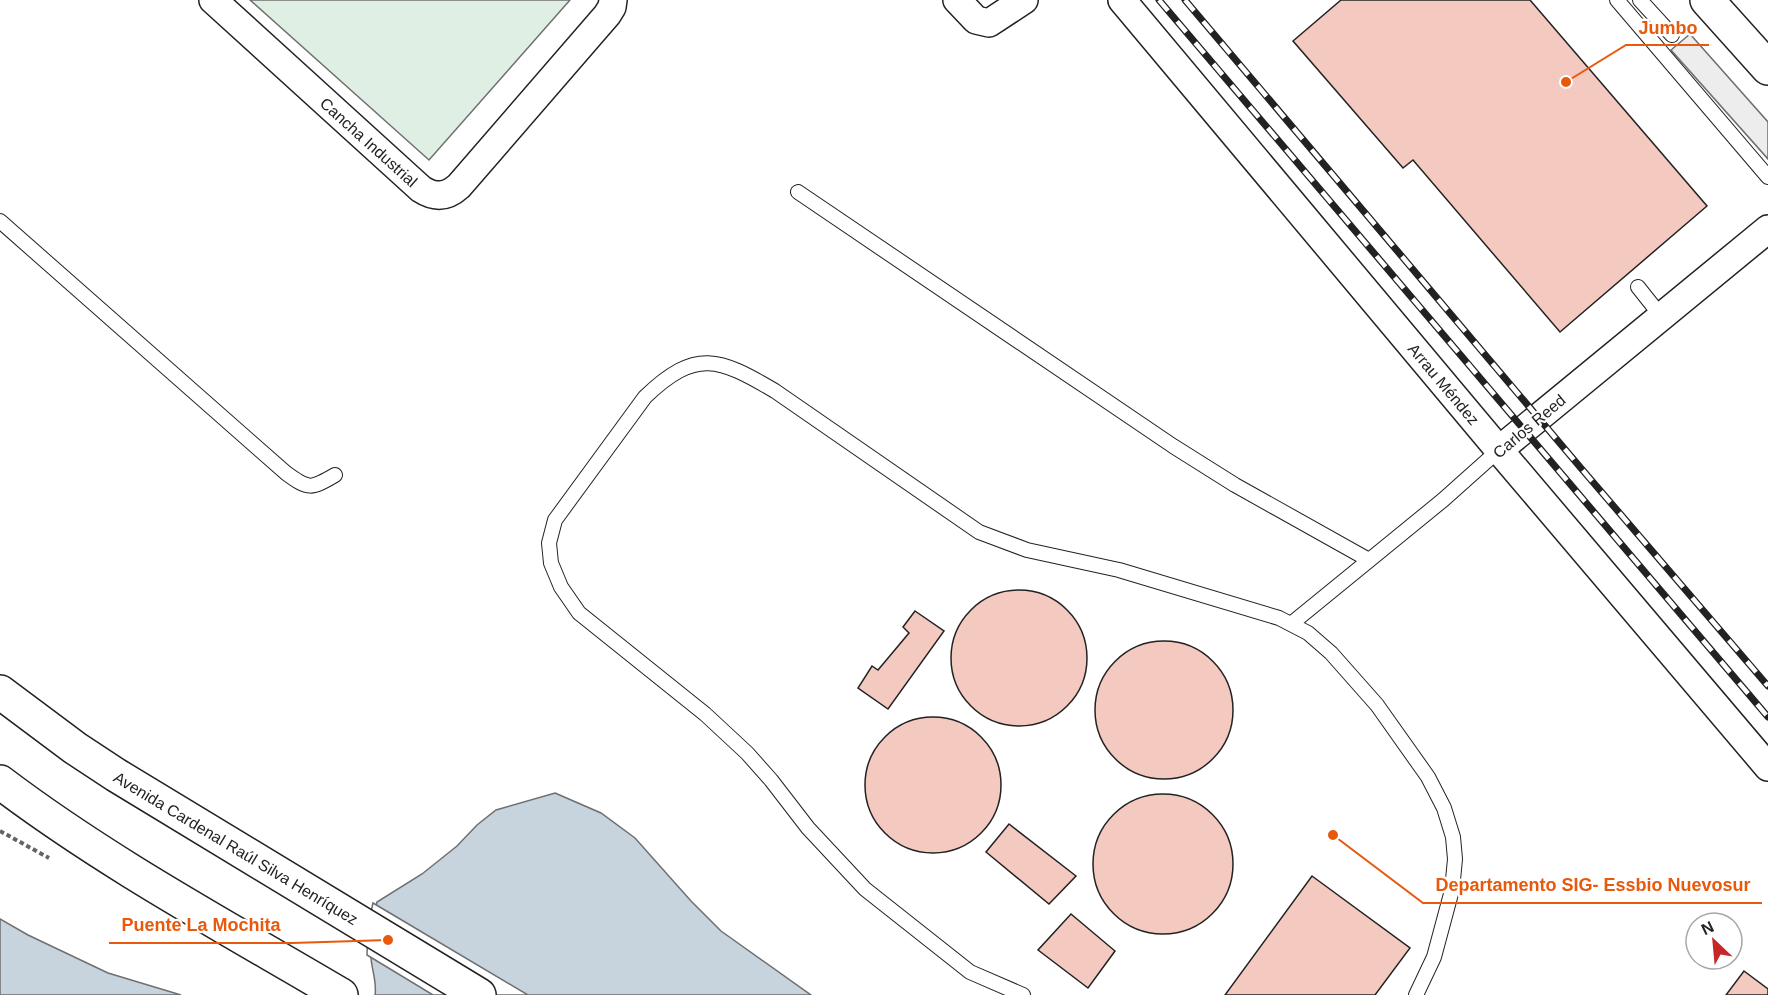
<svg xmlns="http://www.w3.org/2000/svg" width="1768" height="995" font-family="Helvetica,sans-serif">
<rect width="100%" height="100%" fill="#fff"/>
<!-- green -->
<path fill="#e0efe3" stroke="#6f6f6f" stroke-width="1.5" d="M250 0H570L429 160Z"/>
<!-- parking -->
<path fill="#ededed" stroke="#6f6f6f" stroke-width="1.5" d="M1690 34 1768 122V159L1671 50Z"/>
<!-- water -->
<path fill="#c7d3dd" stroke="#6f6f6f" stroke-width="1.5" d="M555 793 601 813 635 838 691 901 721 931 811 995H375C377 982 372 971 371 958 368 939 373 920 377 902L422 874 457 846 477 825 496 810Z
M0 919 28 935 108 973 181 995H0Z"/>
<!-- pier -->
<path fill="#fff" stroke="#6f6f6f" stroke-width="1.5" d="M373 903 528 995H433L367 955 368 925Z"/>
<!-- building -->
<path fill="#f3c9c0" stroke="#222" stroke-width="1.5" d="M1341 0H1530L1707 206 1560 332 1413 160 1403 168 1293 41Z
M951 658a68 68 0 1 1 136 0a68 68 0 1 1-136 0Z
M915 611 944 631 888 709 858 688 872 666 878 670 909 633 903 627Z
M1095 710a69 69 0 1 1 138 0a69 69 0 1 1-138 0Z
M865 785a68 68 0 1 1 136 0a68 68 0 1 1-136 0Z
M1093 864a70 70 0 1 1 140 0a70 70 0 1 1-140 0Z
M1009 824 1076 876 1049 904 986 852Z
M1312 876 1410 948 1375 995H1225Z
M1071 914 1115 951 1088 988 1038 950Z
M1744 971 1768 989V995H1726Z"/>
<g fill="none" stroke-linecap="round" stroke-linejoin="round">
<!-- service casing -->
<g stroke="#222" stroke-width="16">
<path id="service" d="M1617 0 1768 177
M1640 0 1672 35
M798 192 1173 446 1235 485 1369 560
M0 221 286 473C309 490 311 489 335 475
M1638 287 1661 316
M1291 624 1443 500 1499 450
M1023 995 970 972 865 889 808 828 771 780 747 753 705 714 579 613 561 587 551 563 549 543 555 520 645 397C696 348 719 358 775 391L979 532 1027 550 1119 570 1279 618 1308 633 1331 653 1377 705 1428 777 1444 808 1453 837 1455 859 1452 890 1434 957 1416 995"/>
</g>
<!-- minor casing -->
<g stroke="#222" stroke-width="30">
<path id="minor" d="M213 0 421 189C435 198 447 197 459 186L607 15 612 7 613 0
M957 0 976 20 989 23 1024 0
M1122 0 1499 450 1768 767
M1499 450 1768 229"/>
</g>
<!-- primary casing -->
<g stroke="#222" stroke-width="36">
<path id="primary" d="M1707 0 1768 68
M0 692 75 748 116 775 479 995
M0 782C107 863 226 927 341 995"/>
</g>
<!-- path -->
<path stroke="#646464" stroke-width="4" stroke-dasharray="4.5 3" stroke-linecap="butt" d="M0 831 49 858"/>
<!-- service -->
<use href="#service" stroke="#fff" stroke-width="14"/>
<!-- minor -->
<use href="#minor" stroke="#fff" stroke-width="27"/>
<!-- primary -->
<use href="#primary" stroke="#fff" stroke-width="33"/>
<!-- rail casing -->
<g stroke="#222" stroke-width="7">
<path id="rail" d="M1159 0 1768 717
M1185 0 1580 467 1768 686"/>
</g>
<!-- rail -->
<use href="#rail" stroke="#fff" stroke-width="4.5" stroke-dasharray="14" stroke-linecap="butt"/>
</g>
<g text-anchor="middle" stroke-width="4.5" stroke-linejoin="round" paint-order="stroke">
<!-- street labels -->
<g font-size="16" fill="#222" stroke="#fff">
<text transform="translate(369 142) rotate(42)" y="6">Cancha Industrial</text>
<text transform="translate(1444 384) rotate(50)" y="6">Arrau Méndez</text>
<text transform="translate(1529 426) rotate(-40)" y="6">Carlos Reed</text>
<text transform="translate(236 848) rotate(31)" y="6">Avenida Cardenal Raúl Silva Henríquez</text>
</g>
</g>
<!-- callouts -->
<path fill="none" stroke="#e8590c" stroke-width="2" d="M1566 82L1626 45H1709M1333 835L1423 903H1762M388 940L292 943H109"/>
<g fill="#e8590c" stroke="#fff" stroke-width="2">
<circle cx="1566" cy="82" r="6"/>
<circle cx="1333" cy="835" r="6"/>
<circle cx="388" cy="940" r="6"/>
</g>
<g font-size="18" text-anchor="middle" font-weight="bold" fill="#e8590c" stroke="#fff" stroke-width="4.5" stroke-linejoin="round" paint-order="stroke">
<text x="1668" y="34">Jumbo</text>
<text x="1593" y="891">Departamento SIG- Essbio Nuevosur</text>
<text x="201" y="931">Puente La Mochita</text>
</g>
<!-- north arrow -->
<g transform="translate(1714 941) rotate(334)"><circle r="28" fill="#ffffff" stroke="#a7a7a7" stroke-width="1.5"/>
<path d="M0-4.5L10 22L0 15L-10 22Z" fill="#c62828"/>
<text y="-9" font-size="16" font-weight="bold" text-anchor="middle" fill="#222222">N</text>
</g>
</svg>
